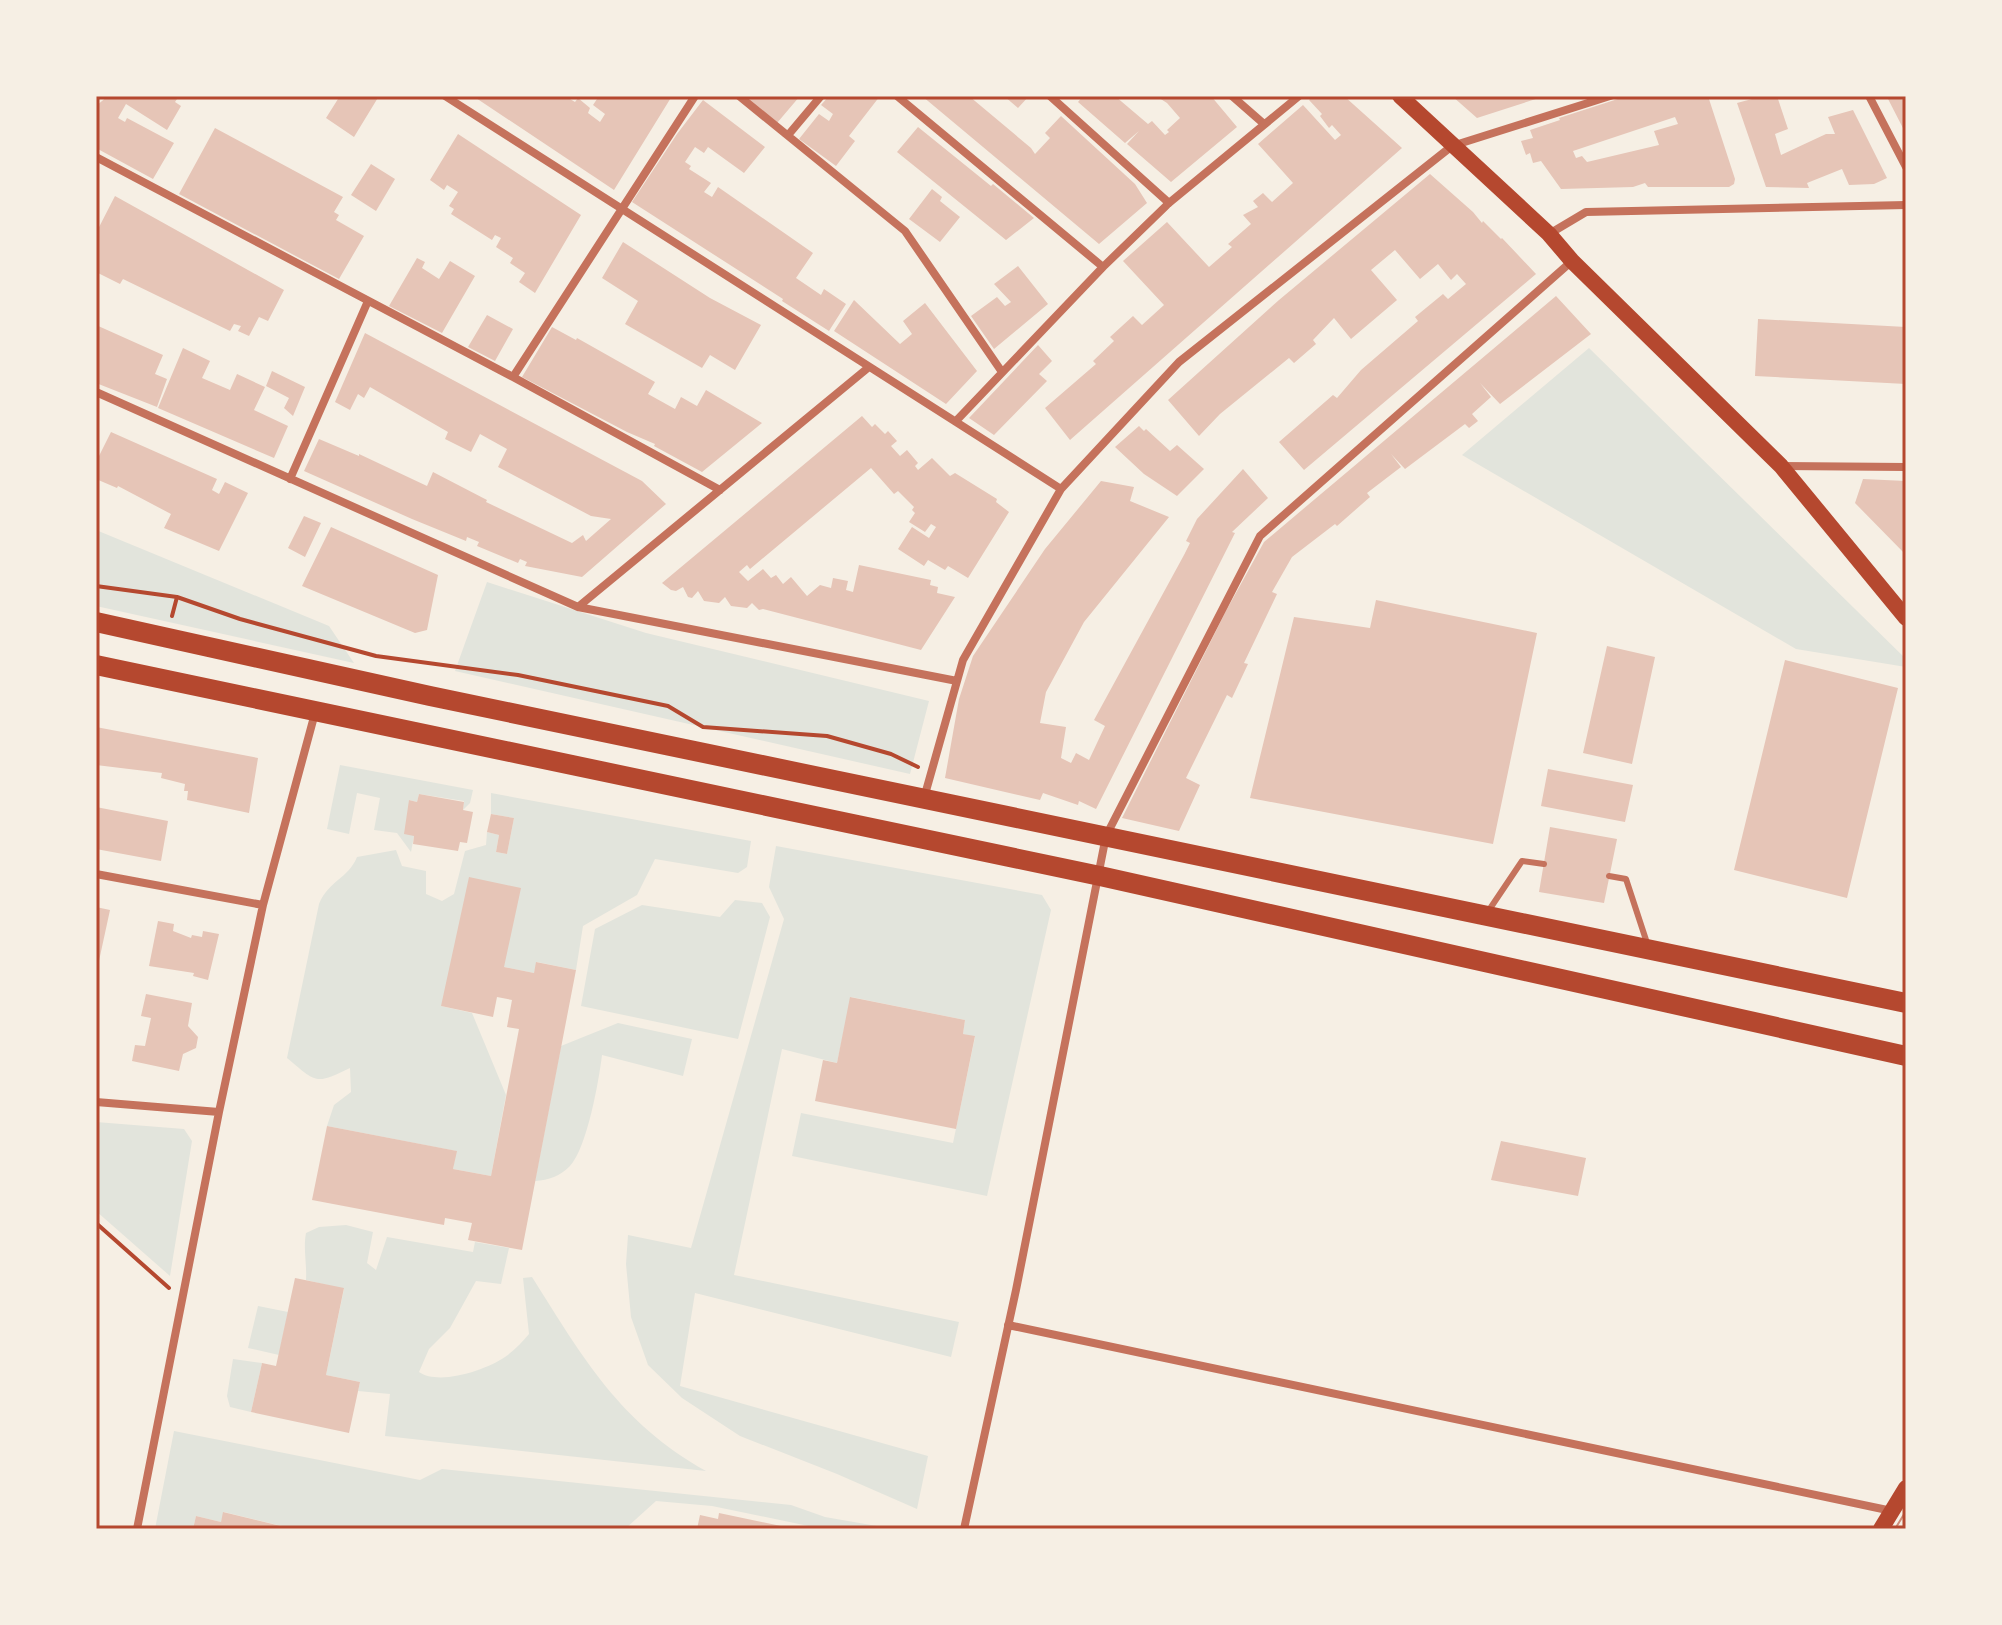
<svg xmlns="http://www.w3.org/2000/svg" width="2002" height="1625" font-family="'Zilla Slab',serif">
<rect width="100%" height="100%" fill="#f6efe4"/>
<!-- green -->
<path fill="#e2e4dc" d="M1589 348 1906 659V667L1796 649 1462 455Z
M96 530 329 626 354 663 96 606Z
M487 582 646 633 929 701 910 774 455 671Z
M340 765 473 790 470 803 463 810 464 801 419 794 417 802 409 800 414 836 411 852 397 833 374 830 380 798 357 793 349 834 327 829Z
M491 793 751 841 747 867 738 873 655 859 637 895 583 926 576 970 537 962 534 973 504 967 441 1006 472 1013 506 1095 491 1176 453 1169 456 1151 327 1126 334 1105 351 1092 350 1068C315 1085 317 1083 287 1058L319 904C329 880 348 879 357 857L396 850 402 866 426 871V894L442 901 454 894 465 851 486 845 487 832 499 835 496 852 507 854 514 818 491 814Z
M776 846 1042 895 1051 910 987 1196 792 1156 801 1113 953 1143 975 1037 963 1034 965 1020 851 997 837 1063 782 1049 734 1275 959 1322 951 1357 695 1293 680 1386 928 1456 917 1509 837 1474 740 1436 682 1398 648 1365 631 1317 626 1264 628 1235 691 1248 784 919 769 887Z
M735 900 762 903 770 917 738 1039 581 1006 595 929 642 905 720 917Z
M618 1023 692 1039 683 1076 602 1055C599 1080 587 1148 570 1166 560 1176 549 1180 535 1181L561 1046Z
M96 1122 184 1129 192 1141 170 1276 96 1211Z
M346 1225 373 1232 367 1263 376 1270 387 1237 473 1252 475 1242 509 1248 501 1284 476 1281 450 1328 429 1349 419 1372C439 1386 486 1370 505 1357 514 1351 522 1342 529 1334L523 1278 532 1277C583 1358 620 1423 706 1471L385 1436 390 1394 358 1391 360 1382 326 1375 344 1289 306 1280C307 1263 303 1249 306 1233L319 1227Z
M258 1306 288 1312 279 1355 248 1348Z
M233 1359 262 1363 251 1412 230 1407 227 1396Z
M174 1431 420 1480 442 1469 791 1505 825 1517 894 1529H823L712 1506 656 1501 625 1529H438L433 1526 430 1529H294L224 1512 221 1522 196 1516 193 1529H155Z"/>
<!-- building -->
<path fill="#e6c5b7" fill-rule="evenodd" d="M108 96 117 99 118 96H179L175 102 181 106 167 130 126 104 118 118 125 122 127 118 174 143 153 179 96 148V106Z
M334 96H379L354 137 326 118 338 99Z
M473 96H565L575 102 578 98 590 108 588 113 600 122 605 114 593 105 599 96H672L614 190Z
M740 96H800L777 123Z
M829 96H880L849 136 855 141 836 166 799 139 819 114 829 121 833 114 821 105Z
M922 96H969L1031 148 1035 154 1050 138 1045 133 1061 116 1135 184 1147 203 1099 244Z
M1004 96H1029L1018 108Z
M1083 96H1115L1148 124 1152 121 1165 135 1169 132 1167 130 1180 118 1167 103 1156 96H1211L1237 127 1171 182 1127 144 1139 131 1125 143 1078 102Z
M1313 96H1344L1402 148 1070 440 1045 408 1096 364 1093 361 1114 341 1110 337 1133 316 1142 325 1164 305 1123 261 1167 222 1209 267 1232 247 1228 244 1251 224 1243 215 1258 207 1253 201 1263 193 1272 202 1293 183 1258 144 1303 105 1335 140 1341 135 1332 125 1329 128 1320 116 1322 114 1309 100Z
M1452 96H1542V97L1477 118Z
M1627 96H1708L1735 179 1734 184 1729 187H1648L1645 183 1633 187 1561 189 1541 161 1533 163 1530 153 1526 155 1521 141 1533 138 1530 130 1560 120 1559 118ZM1675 117 1678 124 1654 131 1659 145 1587 162 1582 156 1576 158 1573 151Z
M1763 96H1777L1788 129 1775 134 1781 155 1826 134H1835L1828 117 1853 110 1887 178 1874 184 1849 185 1842 169 1807 183 1809 188 1766 187 1737 103Z
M1887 97 1906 100V134Z
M703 100 765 147 744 173 708 147 704 153 695 147 685 162 691 166 689 169 711 183 704 192 712 197 718 187 813 253 796 278 821 295 824 289 846 304 829 331 782 301 783 299 632 202 677 134Z
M918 127 991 186 993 184 1034 218 1006 240 897 152Z
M215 128 343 197 334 212 339 215 336 220 364 236 339 279 179 194Z
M458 134 581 215 535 293 519 282 525 273 510 263 513 258 496 247 501 238 495 235 492 240 451 214 454 209 449 206 458 192 447 185 444 190 430 180Z
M371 164 395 179 376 211 351 195Z
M1430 174 1473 212 1482 223 1483 221 1501 239 1502 238 1536 274 1304 470 1279 442 1333 395 1337 398 1361 370 1418 321 1415 317 1443 294 1448 299 1466 284 1457 274 1451 280 1438 264 1420 279 1395 250 1371 270 1397 300 1351 339 1334 318 1313 340 1316 344 1294 363 1289 358 1220 414 1199 436 1168 400 1279 300Z
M932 189 942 197 940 201 960 217 940 242 909 219Z
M115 196 284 290 268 321 259 317 249 336 238 331 241 326 234 324 230 331 123 279 120 284 96 272V233Z
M623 242 710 298 761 325 735 370 710 355 702 368 625 324 638 301 602 278Z
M417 258 425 262 422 268 439 279 450 261 475 276 442 333 389 306Z
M1018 266 1048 304 994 349 971 316 997 297 1005 306 1011 302 994 284Z
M1556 296 1591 334 1500 404 1480 383 1491 397 1472 414 1478 421 1469 428 1465 424 1405 469 1391 454 1401 467 1367 493 1370 497 1337 526 1335 524 1292 557 1272 592 1277 594 1244 663 1248 664 1232 698 1227 695 1186 778 1200 785 1179 831 1122 818 1226 611 1264 542Z
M854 300 900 344 912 334 903 321 925 303 977 371 946 404 834 331Z
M487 315 513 329 495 361 468 347Z
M1758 319 1906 327V384L1755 376Z
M96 325 163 355 155 374 167 379 157 407 96 383Z
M552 327 576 340 577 338 655 382 648 394 675 409 681 397 697 406 706 390 762 423 702 472 654 446 655 444 627 432 522 377Z
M365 333 642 481 666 504 582 577 525 566 527 562 520 559 518 563 477 546 479 542 467 537 466 541 412 519 304 471 319 439 359 456V454L427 486 433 472 487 500 486 502 572 543 583 535 586 541 611 519 591 516 498 467 507 449 480 434 471 452 445 439 448 432 370 387 364 398 358 394 350 410 335 402Z
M1038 345 1052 361 1039 374 1047 381 994 435 969 418Z
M183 348 210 361 202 378 230 390 237 374 265 387 254 410 288 426 274 458 158 408Z
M272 371 305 387 293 416 284 408 289 398 266 386Z
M862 416 872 427 875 424 885 434 888 431 897 441 891 446 900 456 907 450 918 463 915 466 918 470 932 458 950 476 955 473 997 499 996 502 1009 512 968 578 948 566 945 570 928 560 924 566 898 549 912 527 929 538 936 527 931 524 925 532 909 522 915 513 912 510 914 507 898 491 894 494 871 468 750 569 747 565 739 572 748 581 763 569 771 578 776 575 783 584 791 577 807 596 820 585 831 588 833 578 848 581 846 590 853 592 859 565 931 580 930 585 938 587 937 593 955 597 921 650 763 609 759 610 752 603 747 608 731 606 725 597 719 603 704 601 698 591 692 598 688 597 683 587 676 591 671 590 662 583Z
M1139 426 1144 431 1146 429 1170 451 1177 445 1204 469 1177 496 1144 474 1115 447Z
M111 432 217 479 212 490 219 494 225 482 248 493 219 551 164 528 171 514 118 486 117 488 96 479V462Z
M1243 469 1268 498 1232 532 1235 533 1096 809 1079 801 1078 805 1043 793 1040 800 945 778 959 699 973 656 1045 549 1101 481 1134 487 1130 501 1169 517 1084 622 1046 692 1040 723 1066 727 1061 758 1071 763 1076 753 1089 760 1105 726 1094 720 1184 555 1190 543 1186 541 1197 519Z
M1863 479 1906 481V555L1855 503Z
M304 516 321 523 305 557 288 548Z
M331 527 438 575 427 630 415 633 302 586Z
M1376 600 1537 633 1493 844 1250 798 1294 617 1370 628Z
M1607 646 1655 657 1632 764 1583 753Z
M1785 660 1898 688 1847 898 1734 870Z
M96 727 258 758 249 813 187 800 188 791H184L185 784 161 778 162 773 96 765Z
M1548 769 1633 785 1625 822 1541 806Z
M419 794 464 802 463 810 473 812 467 843 460 842 458 851 413 844 414 836 404 834 409 800 417 802Z
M96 807 168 821 161 861 96 849Z
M491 814 514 818 507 854 496 852 499 835 487 832Z
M1550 827 1617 839 1604 903 1539 892Z
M469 877 521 888 504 967 534 973 536 962 576 970 522 1250 468 1240 472 1223 445 1218 444 1225 312 1200 327 1126 457 1151 453 1169 491 1176 519 1029 507 1027 512 1000 497 997 493 1017 441 1006Z
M96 907 110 910 97 970H96Z
M158 921 174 924 173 931 191 938 192 935 202 937 203 931 219 934 208 980 193 976 194 973 149 966Z
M146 994 192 1003 188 1026 198 1037 196 1048 183 1054 179 1071 132 1061 135 1045 145 1046 151 1018 141 1016Z
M850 997 965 1020 963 1034 975 1036 956 1129 815 1101 823 1060 837 1063Z
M1501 1141 1586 1158 1578 1196 1491 1180Z
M295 1278 344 1288 326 1375 360 1382 349 1433 251 1412 262 1363 276 1366Z
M223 1512 289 1528V1529H193L196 1516 221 1522Z
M719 1513 781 1526 780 1529H697L700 1515 718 1519Z"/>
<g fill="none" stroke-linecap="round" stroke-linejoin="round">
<!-- path -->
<path stroke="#b5482f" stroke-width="4" d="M96 586 177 597 172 616
M177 597 240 619 376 656 518 675 668 706 703 727 827 736 891 754 918 767
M96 1223 169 1288"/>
<!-- service -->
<path stroke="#c5725c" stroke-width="6" d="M1609 876 1626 879 1648 946
M1487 913 1522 861 1544 864"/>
<!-- minor -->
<path stroke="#c5725c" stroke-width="8" d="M445 96 1061 489
M739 96 905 231 1002 372
M897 96 1103 267
M1050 96 1169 203
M1232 96 1264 124
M1869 96 1906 167
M789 134 821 96
M96 157 513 377 720 490
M1549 234 1586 212 1906 205
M513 377 695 96
M96 392 578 607 957 681
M956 421 1103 267 1169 203 1299 96
M1782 466 1906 467
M290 479 368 301
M578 607 869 367
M924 798 963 660 1061 489 1179 362 1452 146 1610 96
M96 874 263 905
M96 1102 219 1112
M1008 1325 1892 1511
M137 1529 219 1112 263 905 315 713
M964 1529 1016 1290 1106 836 1260 536 1572 261"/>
<!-- secondary -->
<path stroke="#b5482f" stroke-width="16" d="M1400 96 1549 234 1572 261 1781 466 1906 618
M1881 1529 1906 1488"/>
<!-- primary -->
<path stroke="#b5482f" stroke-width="20" d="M96 622 430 696 1906 1003
M96 665 1100 876 1906 1056"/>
<!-- tram -->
<path stroke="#cf8b77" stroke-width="2" d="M1895 1529 1906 1511"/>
</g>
<!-- border -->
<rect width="2002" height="1625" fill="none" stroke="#f6efe4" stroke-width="196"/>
<rect x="98" y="98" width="1806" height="1429" fill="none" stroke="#b5482f" stroke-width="3"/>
</svg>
